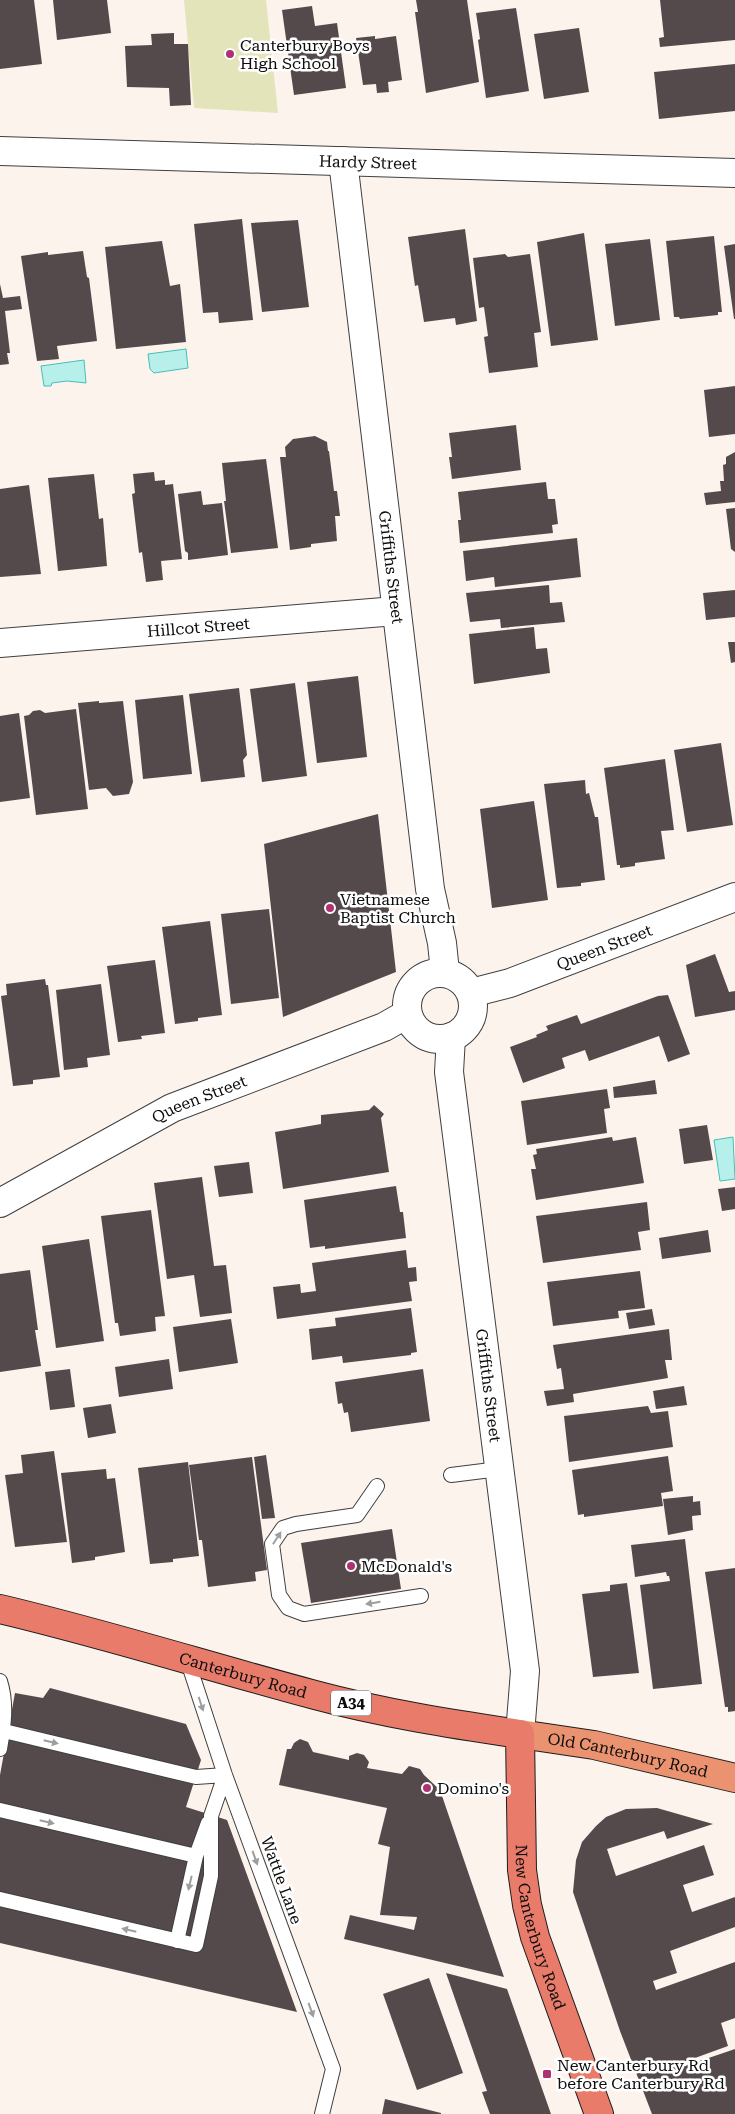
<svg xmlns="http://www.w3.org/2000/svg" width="735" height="2114" font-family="'Roboto Serif',serif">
<rect width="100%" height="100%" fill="#fdf3ed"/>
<!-- green -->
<path fill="#e4e4ba" d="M184 0H266L278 113 194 108Z"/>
<!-- water -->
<path fill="#b7f0ea" stroke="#45bfb7" d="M186 349 188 368 154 373 150 369 148 354Z
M84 360 86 383 67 381 52 383 51 386H44L41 366Z
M733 1137 735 1179 720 1181 714 1140Z"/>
<!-- building -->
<path fill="#544a4b" d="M0 0H34L42 64 0 69Z
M53 0H107L111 33 57 40Z
M416 0H467L479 82 426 93 415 12H418Z
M660 0H735V40L660 47 659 38 664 37Z
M312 6 315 26 337 23 346 88 294 95 282 10Z
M516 8 529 91 486 98 478 40 480 39 476 13Z
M579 28 589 92 544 99 534 34Z
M174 33V44H188L191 105 170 106 169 88 127 87 125 46 152 45 151 34Z
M375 36V39L396 36 402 80 388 82 389 92 377 93 376 84 363 85 356 38Z
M735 64V111L659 119 654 72Z
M242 219 253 320 219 323 218 312 203 313 194 224Z
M298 220 309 307 262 312 251 223Z
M465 229 477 321 456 325 455 318 424 322 418 285 415 286 408 237Z
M584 233 598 340 551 346 537 242Z
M714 236 722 312H718V315L680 319 679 317H674L666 241Z
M650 239 660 320 615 326 605 244Z
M162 241 170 286 180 284 186 342 116 349 105 247Z
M735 244V319H734L724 246Z
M83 251 87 277 89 278 97 341 57 346 59 359 37 361 21 256 48 252V255Z
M505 254 508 257 530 254 541 332 534 333 538 367 489 373 484 337 488 336 484 307 479 308 473 258Z
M0 284 3 298 20 296 22 309 5 311 10 353H7L9 364 0 365Z
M735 386V434L709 437 704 390Z
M516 425 521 470 452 479 449 457H452L449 433Z
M315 436 327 442 328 451H329L334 491H337L340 516H335L337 541 311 544V547L290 550 280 457H286L285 447 293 439Z
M735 452V502L706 505 704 493 721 491 720 481H724L723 465 726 464V457Z
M266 459 278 548 231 553 224 501H226L222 463Z
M154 472 155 481 165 480V485L173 484 182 559 161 561 163 580 146 582 142 552 139 553 132 494 135 493 133 474Z
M94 474 99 519 103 518 107 566 58 571 48 478Z
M546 482 548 499H555L558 524 552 525 553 533 460 543 458 520H461L458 492Z
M29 485 41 574 0 577V489Z
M201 491 203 505 222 503 228 555 188 560V553L185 551 178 494Z
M735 508V552L731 549 726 509Z
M577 538 581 577 495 587 494 577 466 581 463 551Z
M549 585 550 603 562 602 565 622 501 628 500 619 470 622 466 593Z
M735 590V617L706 620 703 593Z
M534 627 536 649 547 648 550 673 474 684 469 634Z
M728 642H735V662L731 663Z
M358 676 367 757 317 763 307 682Z
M295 683 307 776 262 782 250 689Z
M239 688 247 755 243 760 245 777 201 782 189 694Z
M183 695 192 774 143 779 135 700Z
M99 701V703L123 701 133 782 129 794 113 796 106 788 89 790 78 703Z
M76 709 88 809 36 815 24 716 29 715 33 711 40 710 45 713Z
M19 713 30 798 0 802V716Z
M721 743 733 825 687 832 674 750Z
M665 759 674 830 661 831 665 859 635 863V866L620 868V865H617L604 768Z
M585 780 586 794 589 793 595 817H598L605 880 581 883V886L557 888 544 784Z
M534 801 548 900 492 908 480 809Z
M378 814 396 972 283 1017 264 844Z
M269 909 279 998 231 1004 221 914Z
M210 921 222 1015 198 1018V1021L175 1024 162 927Z
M715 954 729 992 735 991V1010L695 1017 686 965Z
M155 960 165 1033 141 1036 142 1039 118 1042 107 966Z
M45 979 46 985H48L60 1077 33 1080V1084L13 1086 1 996 7 995 6 984Z
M101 984 110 1055 87 1058 88 1067 64 1070 56 990Z
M668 995 690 1054 668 1062 659 1036 589 1061 585 1050 562 1058 565 1068 523 1083 510 1047 537 1037 536 1035 548 1030 546 1026 577 1015 581 1024 658 996Z
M655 1080 657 1094 614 1098 613 1087Z
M607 1089 610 1108 604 1109 607 1133 527 1145 521 1101Z
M374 1105 384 1114 381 1118 389 1172 283 1189 275 1132 321 1124V1115L369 1110Z
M707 1125 713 1160 684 1164 679 1129Z
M612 1137 613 1141 636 1137 644 1183 536 1200 531 1169H536L533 1155 537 1154 536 1149Z
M249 1162 253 1193 219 1197 214 1166Z
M202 1177 214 1266 226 1265 232 1313 200 1317 194 1275 167 1279 154 1183Z
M396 1186 400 1212H403L406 1238 325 1249V1246L310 1248 304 1200Z
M735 1187V1209L722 1211 718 1189Z
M647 1202 650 1230 638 1232 641 1250 543 1263 536 1216Z
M151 1210 165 1316 155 1317 156 1331 120 1336 118 1323H115L101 1216Z
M708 1230 711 1252 662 1259 659 1238Z
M89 1239 104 1341 56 1348 42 1246Z
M406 1250 408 1268 416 1267 417 1281 409 1282 412 1301 277 1319 273 1287 300 1284 301 1293 316 1291 312 1263Z
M30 1270 38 1330H35L41 1366 0 1372V1274Z
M640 1271 645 1308 618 1311 619 1318 553 1326 547 1282Z
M411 1308 417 1352 411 1353V1355L343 1363 342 1356 312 1360 309 1329 336 1326 335 1318Z
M652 1309 655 1325 629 1329 626 1313Z
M231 1319 238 1363 179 1372 173 1327Z
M669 1329 672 1360H665L668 1378 573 1394 574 1402 547 1406 544 1391 564 1389 561 1368 557 1369 553 1345Z
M169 1359 173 1389 119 1397 115 1367Z
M70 1369 75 1407 50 1410 45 1372Z
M423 1369 430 1421 351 1432 348 1412 344 1413 342 1403 338 1404 335 1382Z
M684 1386 687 1405 656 1409 653 1391Z
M111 1404 116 1433 88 1438 83 1408Z
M648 1406 651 1413 668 1411 673 1447 569 1462 564 1416Z
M54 1451 67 1542 15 1547 5 1475 23 1473 21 1455Z
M266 1455 275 1518 262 1519 254 1457Z
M668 1456 673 1491 661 1493 663 1506 584 1517V1514L578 1515 572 1470Z
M252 1457 267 1570 255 1572 256 1581 208 1587 202 1540H199L189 1465Z
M188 1462 199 1556 173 1559V1562L150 1564 138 1468Z
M106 1469 107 1479 115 1478 125 1552 95 1557V1560L72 1563 61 1473Z
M693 1496V1502L700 1501 701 1515 692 1516 693 1530 668 1535 663 1499Z
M392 1529 401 1589 311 1603 301 1543Z
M685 1539 702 1684 653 1689 640 1585 670 1581 669 1576H667L666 1572 635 1577 631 1545Z
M735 1568V1711L728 1712V1707H725L705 1572Z
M627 1583 639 1673 593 1677 582 1594 610 1591V1585Z
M50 1688 186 1724 201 1760 186 1807 227 1820 297 2012 0 1943V1775L15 1693 43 1698Z
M300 1739 308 1742 313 1752 349 1760V1756L357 1753 364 1755 369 1762 367 1768 402 1774 409 1766 420 1769 424 1775 440 1790 504 1977 344 1939 350 1915 414 1930 417 1917 380 1915 390 1847 378 1844 387 1808 279 1785 287 1749H291L294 1743Z
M657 1808 713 1824 667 1839 664 1831 607 1849 616 1876 704 1845 714 1875 683 1885 692 1912 735 1897V1927L670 1951 677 1973 653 1981 656 1990 735 1962V2018L721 2023 728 2046 684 2062 685 2066 735 2049V2114H652L620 2031 573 1892 576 1860 582 1842 596 1826 606 1817 626 1809Z
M446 1973 507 1989 551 2114H490L482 2092 487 2091Z
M429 1978 463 2073 417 2090 383 1994Z
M385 2099 441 2113V2114H382Z"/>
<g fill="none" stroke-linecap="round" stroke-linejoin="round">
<!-- service casing -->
<g stroke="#3f3f3f" stroke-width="16">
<path id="service" d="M451 1475 499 1469
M377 1486 357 1515 296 1524 283 1528 272 1544 279 1595 288 1608 304 1614 421 1596
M187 1659 225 1775 333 2069 322 2114
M0 1681C7 1703 4 1726 0 1749
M0 1810 196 1856 177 1941
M196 1856 208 1823
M0 1899 196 1945 211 1876V1816L225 1775 196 1777 4 1731"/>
</g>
<!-- minor casing -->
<g stroke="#3f3f3f" stroke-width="30">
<g id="minor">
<path id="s1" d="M0 151 735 173"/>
<path id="s2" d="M343 161 430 889 442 943 445 972"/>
<path id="s3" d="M0 643 396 611"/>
<path id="s4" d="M451 1037 449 1072 525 1671 520 1734"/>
</g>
</g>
<!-- tertiary casing -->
<g stroke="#3f3f3f" stroke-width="30">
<g id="tertiary">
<circle cx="440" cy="1006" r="33"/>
<path id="s5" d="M471 993 510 983 735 897"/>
<path id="s6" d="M0 1203 172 1108 384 1027 407 1014"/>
</g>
</g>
<!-- primary casing -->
<g stroke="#1d1d1d" stroke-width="30">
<g id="primary">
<path id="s7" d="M520 1734 594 1745 735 1778"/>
</g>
</g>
<!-- trunk casing -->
<g stroke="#1d1d1d" stroke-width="30">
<g id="trunk">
<path id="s8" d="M0 1609C106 1634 210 1667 315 1695 382 1713 451 1724 520 1734L522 1870 527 1905 535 1937 599 2114"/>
</g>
</g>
<!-- service -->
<use href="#service" stroke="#fff" stroke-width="14"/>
<!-- minor -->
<use href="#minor" stroke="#fff" stroke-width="28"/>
<!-- tertiary -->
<use href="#tertiary" stroke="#fff" stroke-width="28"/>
<!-- primary -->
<use href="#primary" stroke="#eb9370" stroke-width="28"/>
<!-- trunk -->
<use href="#trunk" stroke="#e87b6a" stroke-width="28"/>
</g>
<!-- one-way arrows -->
<defs><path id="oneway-solid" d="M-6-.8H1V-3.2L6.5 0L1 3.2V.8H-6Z" transform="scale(1.25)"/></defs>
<g fill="#9e9e9e">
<use href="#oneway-solid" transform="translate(277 1538) rotate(-57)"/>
<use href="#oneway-solid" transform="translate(373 1603) rotate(171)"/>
<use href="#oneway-solid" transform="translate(201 1704) rotate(72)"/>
<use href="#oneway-solid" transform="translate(51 1742) rotate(13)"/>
<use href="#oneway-solid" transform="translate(47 1822) rotate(13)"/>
<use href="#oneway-solid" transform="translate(255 1858) rotate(70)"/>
<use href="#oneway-solid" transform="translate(190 1883) rotate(103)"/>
<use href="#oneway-solid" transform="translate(129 1930) rotate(-167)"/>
<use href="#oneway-solid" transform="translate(311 2010) rotate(70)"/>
</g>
<!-- markers -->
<g fill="#ae3272" stroke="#fff" stroke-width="2">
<circle cx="230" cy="54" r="5"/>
<circle cx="330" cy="908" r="5"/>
<circle cx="351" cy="1566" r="5"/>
<circle cx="427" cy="1788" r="5"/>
<rect x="542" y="2069" width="10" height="10" rx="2.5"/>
</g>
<g text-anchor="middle" stroke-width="5" stroke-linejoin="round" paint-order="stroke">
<!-- shield labels -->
<rect fill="#fff" stroke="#555" stroke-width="1" x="331" y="1690.5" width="40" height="25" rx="4"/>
<g font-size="15" font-weight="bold" fill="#0c0c0c">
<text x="351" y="1708">A34</text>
</g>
<!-- poi labels -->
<g font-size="16" fill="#0c0c0c" stroke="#fff" text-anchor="start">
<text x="240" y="51">Canterbury Boys<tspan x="240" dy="18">High School</tspan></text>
<text x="340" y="905">Vietnamese<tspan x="340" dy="18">Baptist Church</tspan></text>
<text x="361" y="1572">McDonald's</text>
<text x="437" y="1794">Domino's</text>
<text x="557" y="2071">New Canterbury Rd<tspan x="557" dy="18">before Canterbury Rd</tspan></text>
</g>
<!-- street labels -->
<g font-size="16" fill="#0c0c0c" stroke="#fff">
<text dy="6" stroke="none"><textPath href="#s1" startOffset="368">Hardy Street</textPath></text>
<text dy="6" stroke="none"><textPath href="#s2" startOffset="409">Griffiths Street</textPath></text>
<text dy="6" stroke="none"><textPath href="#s3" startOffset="199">Hillcot Street</textPath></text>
<text dy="6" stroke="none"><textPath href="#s5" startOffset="141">Queen Street</textPath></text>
<text dy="6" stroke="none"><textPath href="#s6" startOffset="225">Queen Street</textPath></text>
<text dy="6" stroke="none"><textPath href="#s4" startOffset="351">Griffiths Street</textPath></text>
<text dy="6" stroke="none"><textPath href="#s8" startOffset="252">Canterbury Road</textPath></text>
<text dy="6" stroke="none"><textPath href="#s7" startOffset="110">Old Canterbury Road</textPath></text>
<text transform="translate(282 1880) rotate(70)" y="6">Wattle Lane</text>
<text dy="6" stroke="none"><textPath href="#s8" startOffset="731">New Canterbury Road</textPath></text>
</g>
</g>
</svg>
